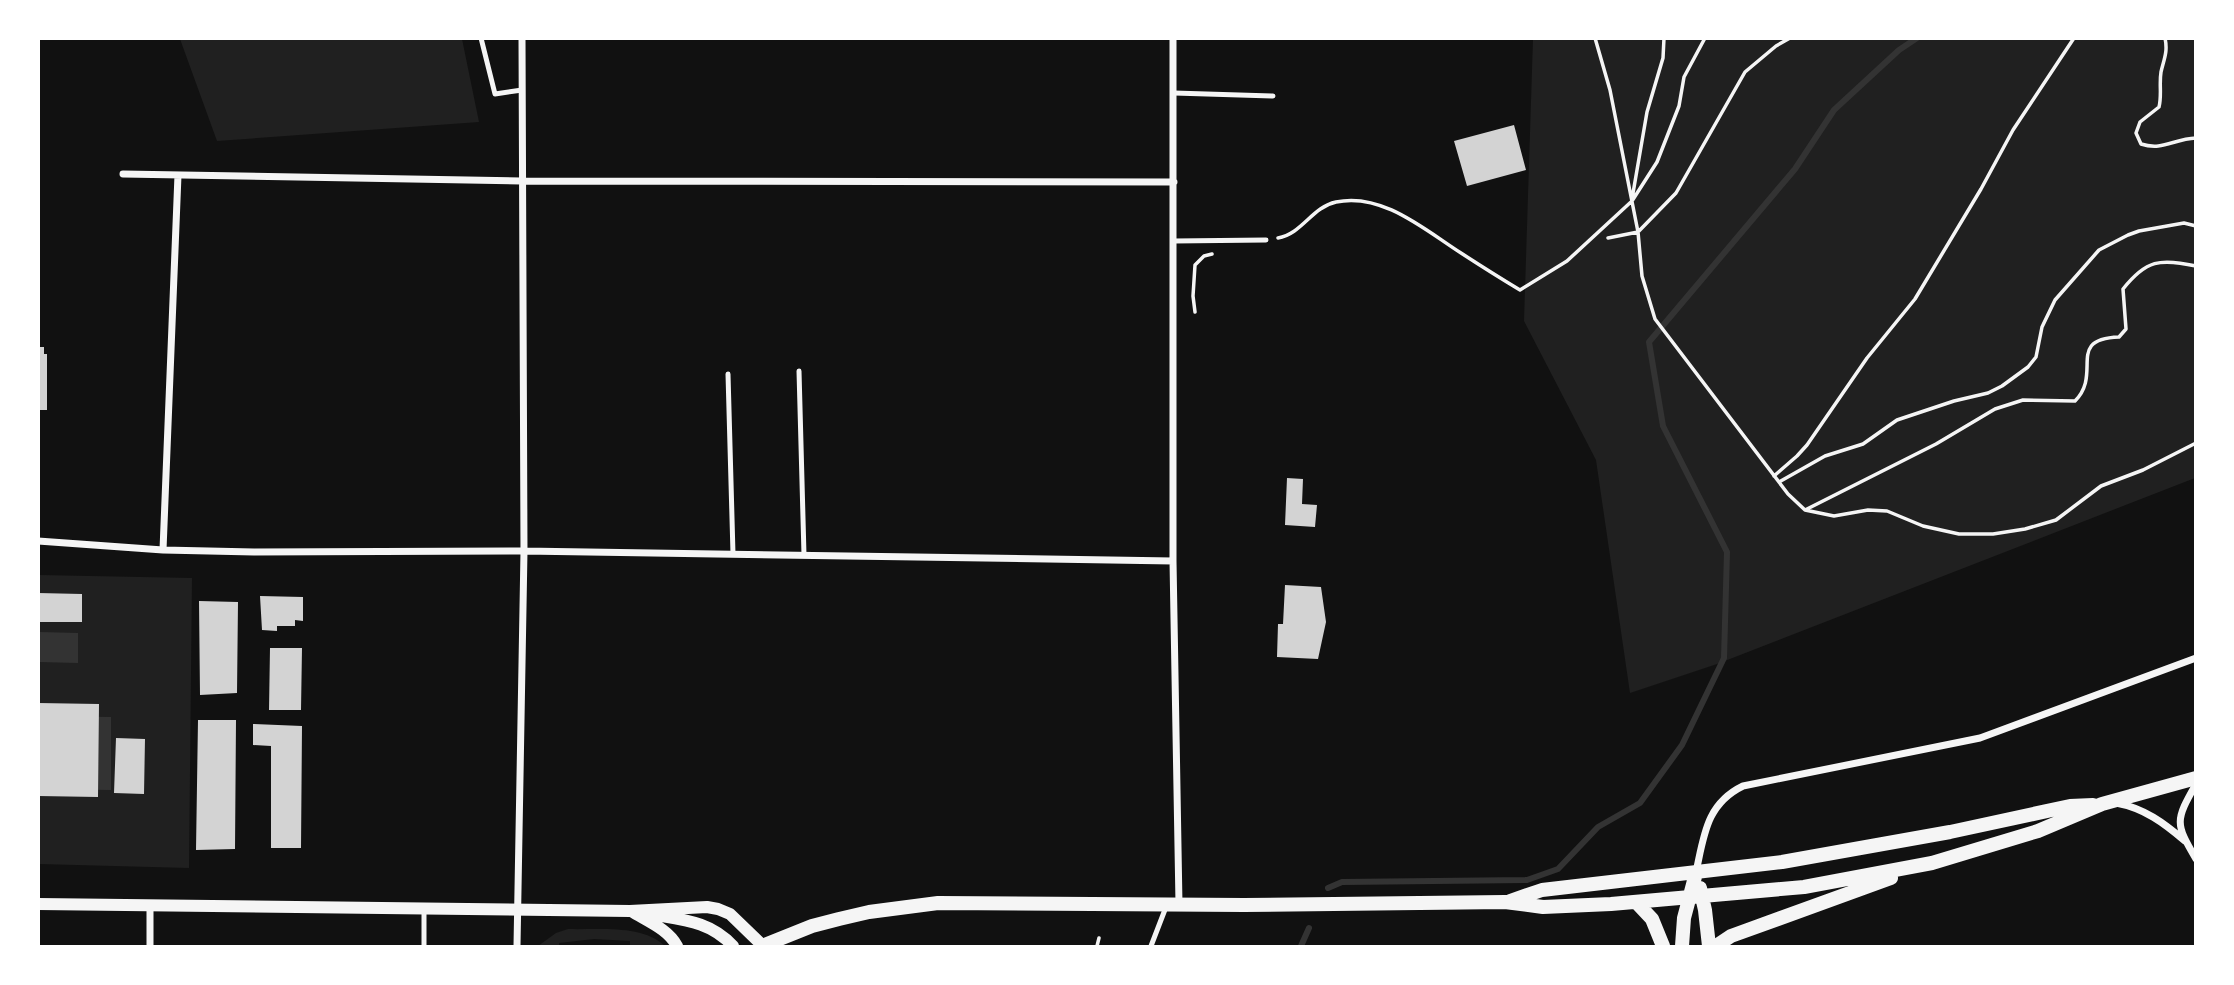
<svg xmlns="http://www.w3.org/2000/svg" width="2234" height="985" font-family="'Exo 2',sans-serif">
<rect width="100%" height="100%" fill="#111"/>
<!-- green -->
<path fill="#202020" d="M180 39H462L479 122 217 141Z
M1533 39H2195V478L1717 664 1630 693 1596 460 1524 321Z
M39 575 192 578 189 868 39 864Z
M568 929C598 930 642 924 665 946H630V941L594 939 559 943V946H538L556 933Z"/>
<!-- water -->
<path fill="#333" d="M39 632 78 633V663L39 662Z
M39 716 111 717V790L39 789Z"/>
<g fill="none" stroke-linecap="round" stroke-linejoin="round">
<!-- stream -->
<path stroke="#333" stroke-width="6" d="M1328 888 1342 882 1527 880 1558 869 1598 827 1640 803 1682 745 1724 658 1727 552 1663 426 1649 342 1795 169 1834 110 1899 50 1917 38
M1301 946 1309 928"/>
</g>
<!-- building -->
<path fill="#d3d3d3" d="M1514 125 1526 170 1467 186 1454 141Z
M38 347H44V354H47V410H38Z
M1287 478 1303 479 1302 504 1317 505 1315 527 1285 525Z
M1285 585 1321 587 1326 622 1318 659 1277 657 1278 624H1283Z
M38 593 82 594V622H38Z
M260 596 303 597V621L295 620V626H277V631L262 630Z
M199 601 238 602 237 693 200 695Z
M270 648H302L301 710H269Z
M38 703 99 704 98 797 38 796Z
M198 720H236L235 849 196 850Z
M253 724 302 726 301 848H271V746L253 745Z
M116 738 145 739 144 794 114 793Z"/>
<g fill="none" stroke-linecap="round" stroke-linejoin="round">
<!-- path -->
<path stroke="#f5f5f5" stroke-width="3.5" d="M1595 38 1610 90 1638 232 1642 276 1655 319 1788 494 1805 510 1834 516 1868 510 1887 511 1923 526 1959 534H1993L2025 529 2056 520 2101 486 2143 470 2196 443
M2165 38C2168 52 2164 59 2161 72 2159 84 2162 95 2159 107L2140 122 2136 133 2141 144C2163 151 2173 139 2196 138
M1632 199 1647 112 1663 58 1664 38
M1278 238C1302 234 1312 207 1336 202 1382 192 1425 230 1461 253 1481 266 1500 278 1520 290L1567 261 1632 201 1657 162 1679 106 1684 77 1705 38
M1608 238 1638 232 1676 193 1745 72 1776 46 1790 38
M1195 312 1193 296 1195 265 1204 256 1212 254
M1774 476 1797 456 1807 445 1867 358 1915 299 1981 189 2013 130 2074 38
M1779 482 1825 456 1863 444 1897 420 1954 401 1988 393 2002 386 2028 367 2036 357 2042 327 2055 300 2099 250 2128 235 2139 231 2184 223 2196 226
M1805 510 1936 444 1995 409 2023 400 2075 401C2103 373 2065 339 2119 337L2126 329 2123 289C2146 260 2160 258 2196 266
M1097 946 1099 938"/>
<!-- service -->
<path stroke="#f5f5f5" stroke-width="5" d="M481 38 495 94 522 90
M1174 93 1273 96
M1174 241 1266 240
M799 371 804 555
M728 374 733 554
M424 908V946
M1151 946 1166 907"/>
<!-- minor -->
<path stroke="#f5f5f5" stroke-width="7" d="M1173 38V561L1179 904
M123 174 521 181 1174 182
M38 541 163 550 254 552 524 551 1173 561
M163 550 178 175
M2196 784C2175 821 2175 823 2196 859
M2116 803C2144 808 2164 823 2185 841
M1696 872C1704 836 1706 804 1743 786L1980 738 2196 658
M150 946V905
M517 946 524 551 522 38"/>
<!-- tertiary -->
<path stroke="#f5f5f5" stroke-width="12" d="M38 904 630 911 707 907 718 909 730 914 763 946
M631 911C647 921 668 929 677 946
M655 915C685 920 711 922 733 946"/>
<!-- secondary -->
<path stroke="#f5f5f5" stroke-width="14" d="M1700 888 1705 910 1709 946
M1510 901 1542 890 1782 862 1950 832 2070 806 2093 805
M1636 902 1652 919 1663 946
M762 946 812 926 839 919 869 912 938 903 1244 905 1505 902 1543 907 1611 904 1804 887 1932 863 2038 831 2102 804 2196 778
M1682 946 1684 918 1696 873
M1716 946 1731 936 1891 878"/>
</g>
<!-- border -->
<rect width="2234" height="985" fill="none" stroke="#ffffff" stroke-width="80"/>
</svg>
